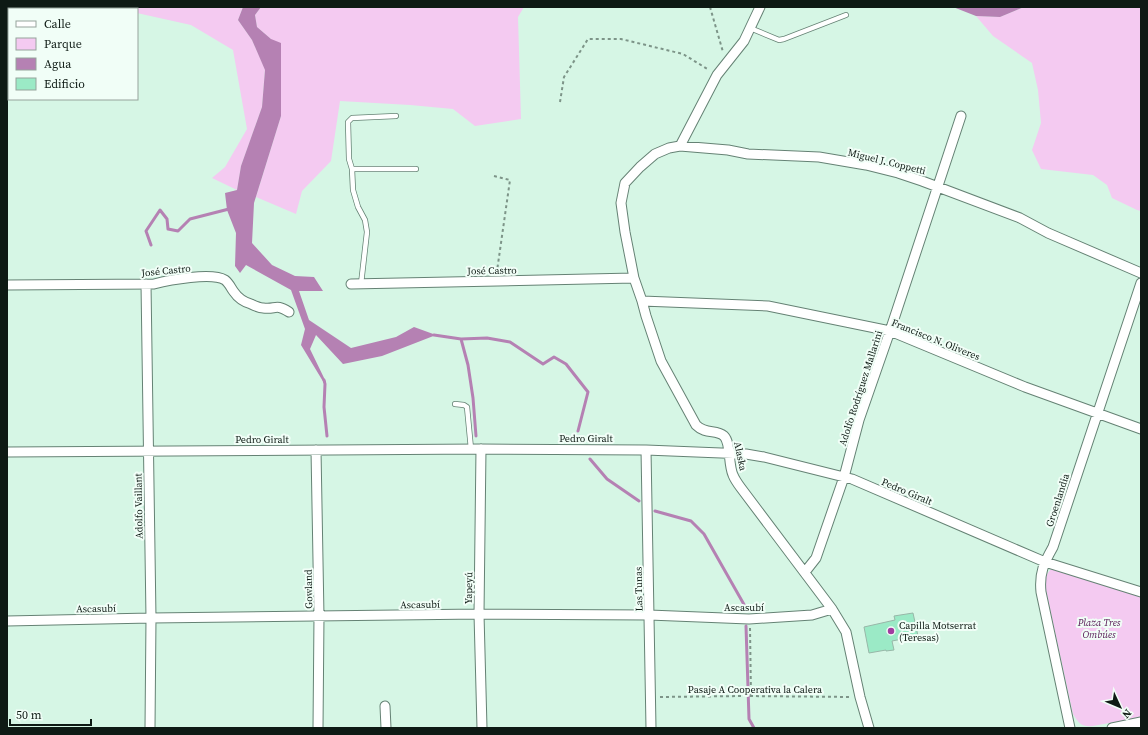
<svg xmlns="http://www.w3.org/2000/svg" width="1148" height="735" font-family="'Source Serif 4',serif">
<rect width="100%" height="100%" fill="#d6f6e5"/>
<!-- green -->
<path fill="#f4caf1" d="M109 7H243L238 20 252 40 265 69 262 107 241 166 237 190 212 178 225 167 247 129 233 50 191 25 137 13V9H118Z
M261 7H524L518 17 521 119 475 126 453 109 410 105 340 101 331 161 302 191 296 214 256 197 281 116 271 39 257 27 255 15Z
M1024 7H1141V211L1137 210 1112 198 1107 185 1093 175 1041 169 1032 150 1041 123 1038 90 1032 63 993 36 976 16 1000 17Z
M1053 568 1141 597V717L1093 726C1082 727 1079 724 1073 714L1045 586C1046 578 1046 572 1053 568Z"/>
<!-- water -->
<path fill="#b581b3" d="M243 7H261L255 15 257 27 271 39 281 43V116L254 203 252 243 272 265 295 276 314 277 323 291H299L309 320 351 348 396 337 414 327 436 335 382 356 343 364 316 335 310 349 326 382 324 383 301 345 305 329 291 290 246 265 240 273 235 266 236 233 227 210 225 193 237 190 241 166 262 107 265 70 252 40 238 20Z
M953 7H1024L1000 17 976 16Z"/>
<g fill="none" stroke-linecap="round" stroke-linejoin="round">
<!-- stream -->
<path stroke="#b581b3" stroke-width="3" d="M151 245 146 231 160 210 167 219 168 229 178 231 190 219 229 209
M434 335 461 339 487 338 510 342 543 364 554 357 566 364 588 392 578 431
M461 339 468 365 473 398 476 436
M324 380 325 384 324 407 327 436
M590 459 607 479 639 501
M655 511 691 521 704 534 746 608
M746 626 749 719 754 728"/>
</g>
<!-- building -->
<path fill="#9beac6" stroke="#98b7a8" d="M913 613 918 636 892 641 894 650 886 651V650L869 653 864 627 895 620 894 616Z"/>
<g fill="none" stroke-linecap="round" stroke-linejoin="round">
<!-- lane casing -->
<g stroke="#658274" stroke-width="6">
<path id="lane" d="M750 28 779 40 784 39 846 15
M352 169H416
M361 284 367 232 365 220 358 207 353 190 352 169 349 159 348 122 352 118 396 116
M455 404 464 405 467 407 471 449"/>
</g>
<!-- street casing -->
<g stroke="#658274" stroke-width="11">
<path id="street" d="M680 146 717 75 744 41 760 7
M146 284 151 618 150 728
M351 284 634 278
M7 285 154 284C169 280 212 272 225 280 229 283 231 288 234 292 238 298 244 302 251 304 255 306 259 308 263 308 276 310 275 303 289 312
M642 301 768 306 890 331 1025 387 1141 429
M481 449 479 614 482 728
M316 450 319 616 318 728
M646 450 651 728
M7 452 481 449 646 450 746 454 764 457 852 479 1045 562 1141 592
M805 572 816 558 844 477 859 420 890 331 961 116
M7 621 151 618 479 614 649 615 749 619 812 615 832 609
M385 706 386 728
M869 728 860 697 846 632 832 609 741 488C738 484 735 480 733 475 728 464 731 443 724 436 716 429 706 435 696 425L661 361 646 316 642 301 634 278 625 232 621 203 625 183 640 167 655 154 669 148 680 146 728 150 748 154 819 157 866 165 898 173 922 181 1020 218 1048 233 1141 273
M1070 728 1041 592C1039 573 1044 563 1053 547L1141 283
M1112 728 1141 722"/>
</g>
<!-- path -->
<path stroke="#7d9488" stroke-width="2" stroke-dasharray="3 3" stroke-linecap="butt" d="M710 7 723 52
M560 102 564 77 588 39H621L683 54 709 70
M494 176 510 180 497 271
M750 628 751 696
M660 697 744 696 851 697"/>
<!-- lane -->
<use href="#lane" stroke="#fff" stroke-width="4.5"/>
<!-- street -->
<use href="#street" stroke="#fff" stroke-width="9"/>
</g>
<!-- markers -->
<circle fill="#a13ca0" stroke="#f1fef7" stroke-width="1.5" cx="891" cy="631" r="4"/>
<g text-anchor="middle" stroke-width="4" stroke-linejoin="round" paint-order="stroke">
<!-- street labels -->
<g font-size="10" fill="#0e1a14" stroke="#f1fef7">
<text transform="translate(887 161) rotate(14)" y="4">Miguel J. Coppetti</text>
<text transform="translate(166 270) rotate(-6)" y="4">José Castro</text>
<text transform="translate(492 270) rotate(-1)" y="4">José Castro</text>
<text transform="translate(936 339) rotate(22)" y="4">Francisco N. Oliveres</text>
<text transform="translate(860 388) rotate(-72)" y="4">Adolfo Rodríguez Mallarini</text>
<text x="586" y="442">Pedro Giralt</text>
<text x="262" y="443">Pedro Giralt</text>
<text transform="translate(741 456) rotate(78)" y="4">Alaska</text>
<text transform="translate(907 491) rotate(23)" y="4">Pedro Giralt</text>
<text transform="translate(1057 500) rotate(-72)" y="4">Groenlandia</text>
<text transform="translate(138 506) rotate(-91)" y="4">Adolfo Vaillant</text>
<text transform="translate(468 588) rotate(-89)" y="4">Yapeyú</text>
<text transform="translate(308 589) rotate(-91)" y="4">Gowland</text>
<text transform="translate(638 589) rotate(-91)" y="4">Las Tunas</text>
<text transform="translate(420 604) rotate(-1)" y="4">Ascasubí</text>
<text x="744" y="611">Ascasubí</text>
<text transform="translate(96 608) rotate(-1)" y="4">Ascasubí</text>
<text x="755" y="693">Pasaje A Cooperativa la Calera</text>
</g>
<!-- park labels -->
<g font-size="10" font-style="italic" fill="#561655" stroke="#f1fef7">
<text x="1099" y="626">Plaza Tres<tspan x="1099" dy="12">Ombúes</tspan></text>
</g>
<!-- poi labels -->
<g font-size="10" fill="#0e1a14" stroke="#f1fef7" text-anchor="start">
<text x="899" y="629">Capilla Motserrat<tspan x="899" dy="12">(Teresas)</tspan></text>
</g>
</g>
<!-- border -->
<rect width="1148" height="735" fill="none" stroke="#0e1a14" stroke-width="16"/>
<!-- legend -->
<rect x="8" y="8" width="130" height="92" fill="#f1fef7" stroke="#96a39c"/>
<rect x="16" y="21" width="20" height="6" fill="#ffffff" stroke="#96a39c"/>
<text x="44" y="28" font-size="12" fill="#0e1a14">Calle</text>
<rect x="16" y="38" width="20" height="12" fill="#f4caf1" stroke="#96a39c"/>
<text x="44" y="48" font-size="12" fill="#0e1a14">Parque</text>
<rect x="16" y="58" width="20" height="12" fill="#b581b3" stroke="#96a39c"/>
<text x="44" y="68" font-size="12" fill="#0e1a14">Agua</text>
<rect x="16" y="78" width="20" height="12" fill="#9beac6" stroke="#96a39c"/>
<text x="44" y="88" font-size="12" fill="#0e1a14">Edificio</text>
<!-- north arrow -->
<g transform="translate(1120 707) rotate(134)" stroke="#f1fef7" stroke-width="3" paint-order="stroke">
<path d="M0-3L7 15L0 10L-7 15Z" fill="#0e1a14"/>
<text y="-6" font-size="11" font-weight="bold" text-anchor="middle" fill="#0e1a14">N</text>
</g>
<!-- scale -->
<path d="M10 719v6h81v-6" fill="none" stroke="#0e1a14" stroke-width="2"/>
<text x="16" y="719" font-size="12" fill="#0e1a14" stroke="#f1fef7" stroke-width="3" paint-order="stroke">50 m</text>
</svg>
